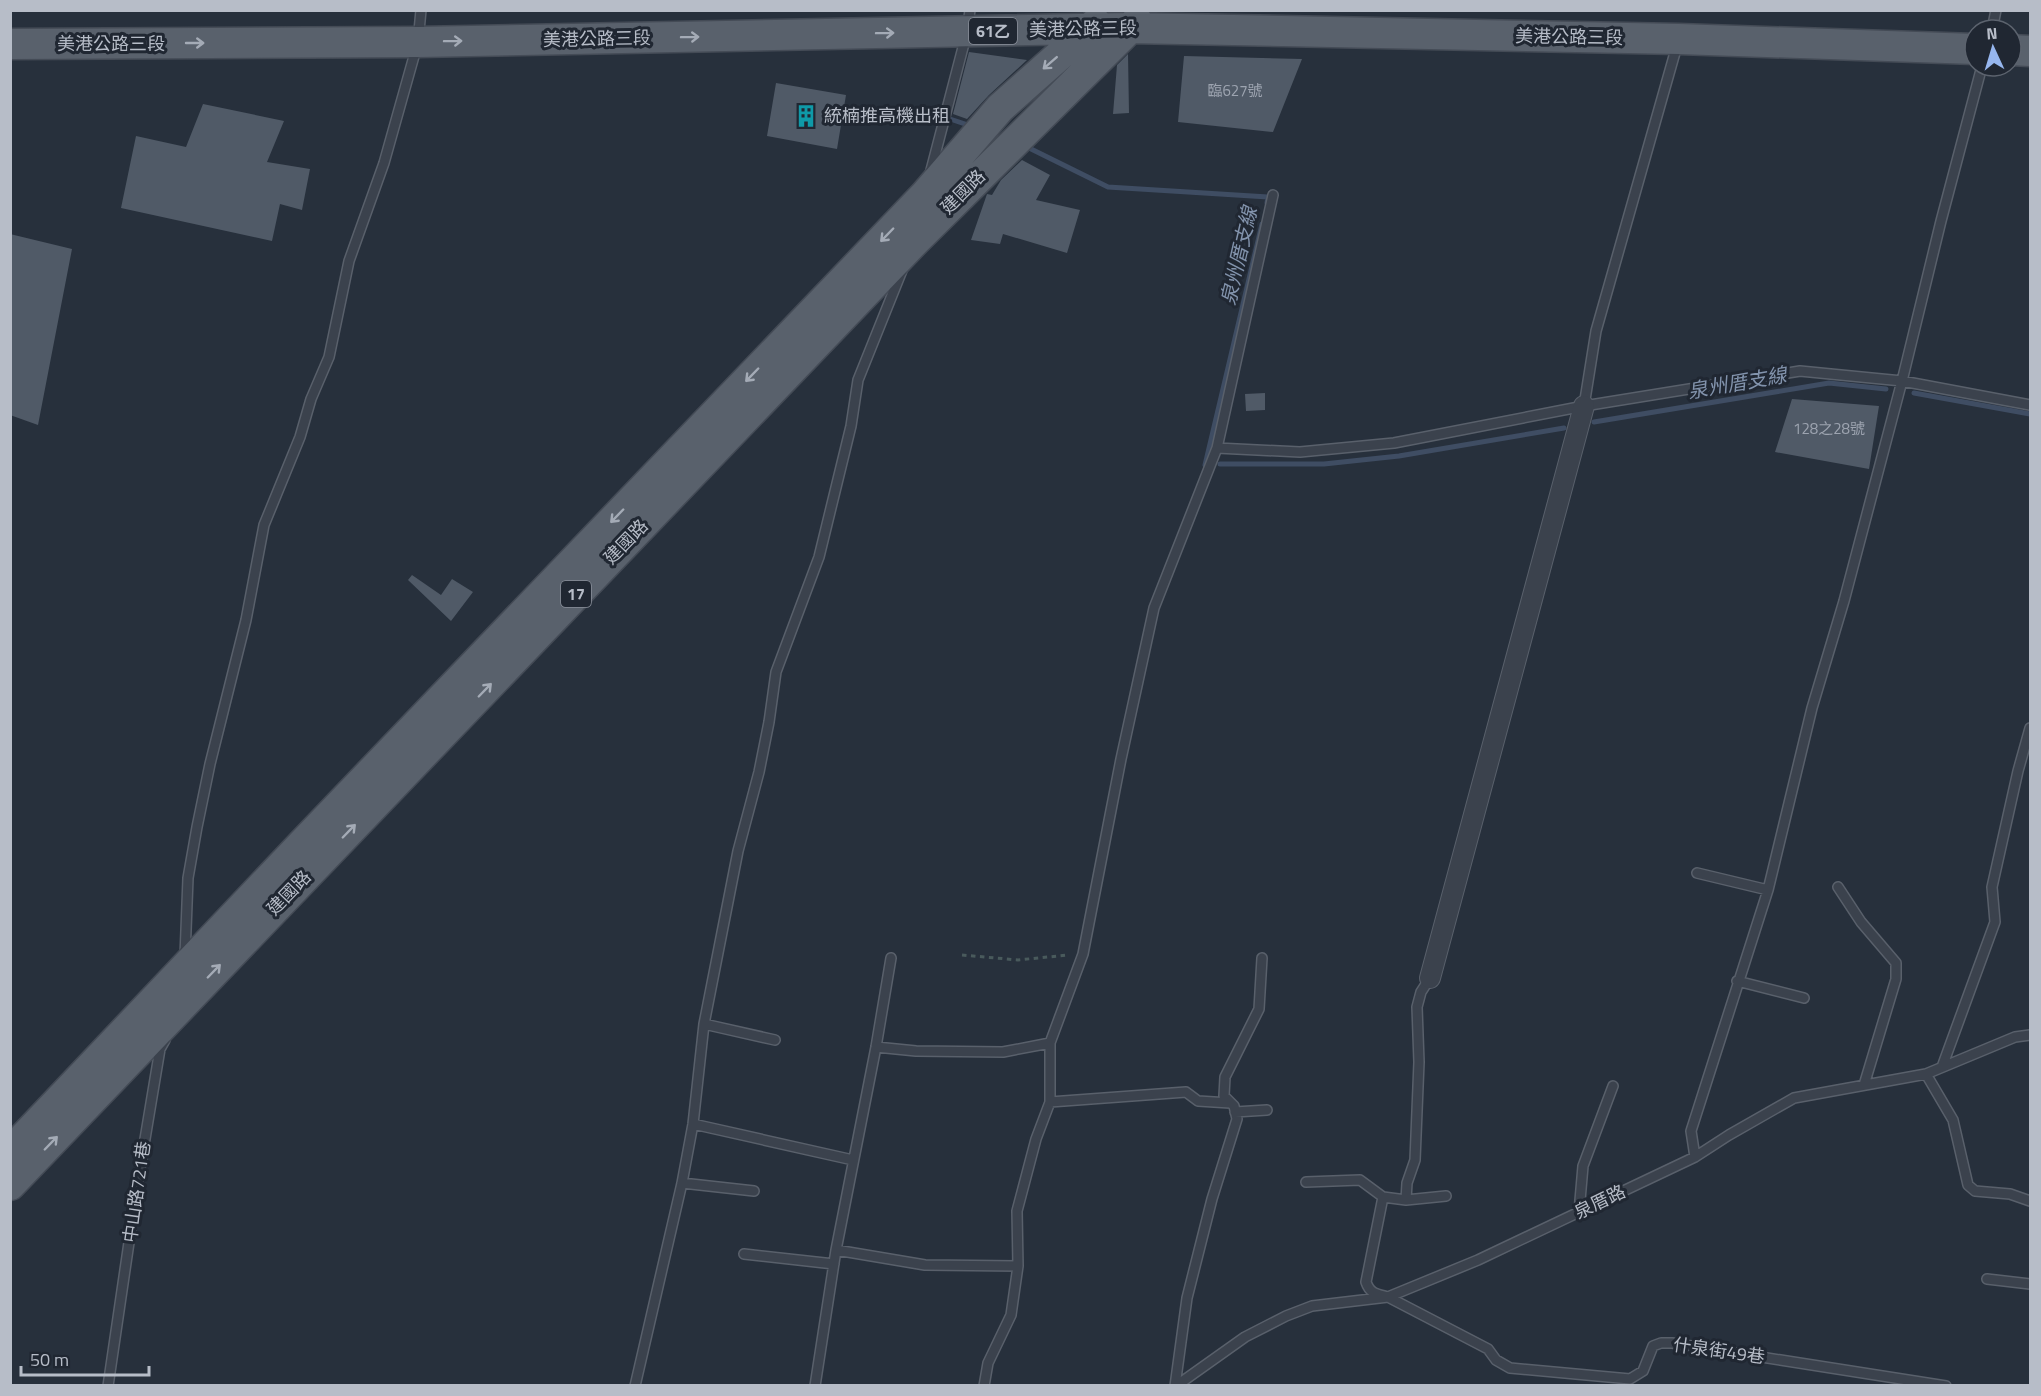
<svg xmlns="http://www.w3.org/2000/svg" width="2041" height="1396" font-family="'Titillium Web','Noto Sans TC',sans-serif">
<rect width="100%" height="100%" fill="#27303c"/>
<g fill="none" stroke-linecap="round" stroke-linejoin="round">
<!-- stream -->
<path stroke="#3f4d63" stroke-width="5" d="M947 115V118L971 126
M1023 145 1108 187 1268 197 1267 203
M1914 393 2030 414
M1594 422 1829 383 1886 389
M1220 464H1324L1399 456 1564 428
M1205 465 1262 224"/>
</g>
<!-- building -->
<path fill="#505a67" d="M969 52 1027 60 989 95 967 119 953 114Z
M1128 54 1129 113 1113 114 1117 65Z
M1184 56 1302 59 1273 132 1178 122Z
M776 83 846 95 837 149 767 136Z
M203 104 284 121 267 162 310 169 302 210 280 204 272 241 121 208 136 136 186 147Z
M1022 160 1050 175 1036 200 1080 210 1067 253 1003 234 1000 244 971 240 987 194 992 195 1001 180Z
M10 234 72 249 38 425 10 415Z
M1265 393V410L1246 411 1245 394Z
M1792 399 1879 406 1869 469 1775 452Z
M412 575 441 595 452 579 473 592 451 621 408 580Z"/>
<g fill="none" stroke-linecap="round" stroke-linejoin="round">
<!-- service casing -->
<g stroke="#59606b" stroke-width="12">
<path id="service" d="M1992 30 1996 10
M930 174 967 32 970 10
M1584 406 1596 331 1678 42
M1217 448 1300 452 1394 443 1584 406 1800 371 1902 381 2030 405
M1697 873 1768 890
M1838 887 1861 922 1896 963V979L1864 1085
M185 956 188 878 197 827 210 764 246 620 264 525 300 437 311 399 329 357 349 261 384 163 418 42 421 10
M1430 978 1421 992 1417 1007 1419 1062 1415 1160 1407 1183 1406 1200 1383 1197 1366 1282C1370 1294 1377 1294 1388 1297L1488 1349 1496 1360 1510 1368 1630 1379 1643 1371 1653 1346 1661 1343H1672L1946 1386
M1737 981 1804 998
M704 1024 775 1040
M876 1047 916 1051 1003 1052 1050 1043
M1942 1067 1995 922 1992 887 2018 771 2030 728
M1926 1074 1953 1120 1968 1185 1975 1191 2010 1194 2030 1201
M1050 1102 1186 1092 1198 1101 1230 1103
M1235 1112 1267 1110
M693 1124 853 1160
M1695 1157 1691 1131 1768 890 1812 708 1844 601 1902 381 1941 221 1982 66
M1306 1182 1360 1180 1383 1197
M682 1183 754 1191
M1406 1200 1446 1196
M1579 1212 1583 1166 1613 1086
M836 1250 925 1265 1018 1266
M744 1254 834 1264
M1987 1279 2030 1284
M108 1386 138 1181 160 1049 165 1040
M635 1386 682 1183 693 1124 704 1024 738 851 759 772 769 722 776 672 819 557 851 426 858 380 903 268
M815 1386 836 1250 876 1047 891 958
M984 1386 988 1363 1011 1315 1018 1266 1017 1211 1036 1139 1050 1102V1043L1083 954 1121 759 1154 608 1217 448 1273 195
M1175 1386 1187 1298 1212 1199 1237 1119 1234 1106 1224 1096 1225 1077 1259 1009 1262 958
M1176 1386 1245 1337 1286 1316 1312 1306 1388 1297 1478 1260 1695 1157 1729 1135 1794 1098 1926 1074 2015 1037 2030 1035"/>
</g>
<!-- minor casing -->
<g stroke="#59606b" stroke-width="22">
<path id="minor" d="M1430 978 1584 406"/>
</g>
<!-- primary casing -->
<g stroke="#444b56" stroke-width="33">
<path id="primary" d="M10 44 418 42 1129 28 1679 39 1975 49
M2011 50 2030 51
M10 1152 305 841 924 196 1000 108 1096 23
M10 1185 915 241 1137 21"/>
</g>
<!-- path -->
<path stroke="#495a5c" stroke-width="3" stroke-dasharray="4.5 4.5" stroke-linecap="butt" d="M962 955 1018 960 1068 955"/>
<!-- service -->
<use href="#service" stroke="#3b424d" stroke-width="9"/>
<!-- minor -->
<use href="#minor" stroke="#3b424d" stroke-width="20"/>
<!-- primary -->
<use href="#primary" stroke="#59616c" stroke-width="30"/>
</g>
<!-- one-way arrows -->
<defs><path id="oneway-shaft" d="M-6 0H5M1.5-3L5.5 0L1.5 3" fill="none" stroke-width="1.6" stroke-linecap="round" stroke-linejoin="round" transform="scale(1.5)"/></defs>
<g stroke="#a4abb6">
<use href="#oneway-shaft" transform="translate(885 33) rotate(-1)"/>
<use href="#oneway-shaft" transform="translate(690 37) rotate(-1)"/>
<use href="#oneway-shaft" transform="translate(453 41) rotate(-1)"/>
<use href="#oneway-shaft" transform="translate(195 43)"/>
<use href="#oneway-shaft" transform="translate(1050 63) rotate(139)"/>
<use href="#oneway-shaft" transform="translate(887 235) rotate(134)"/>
<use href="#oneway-shaft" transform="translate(752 375) rotate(134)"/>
<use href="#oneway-shaft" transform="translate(617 516) rotate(134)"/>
<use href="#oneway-shaft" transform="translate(485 690) rotate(-46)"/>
<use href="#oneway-shaft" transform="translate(349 831) rotate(-46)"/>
<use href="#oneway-shaft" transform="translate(214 971) rotate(-46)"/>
<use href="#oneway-shaft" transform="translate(51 1143) rotate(-46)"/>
</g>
<!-- icons -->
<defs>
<g id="building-bare" transform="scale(1.8)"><path d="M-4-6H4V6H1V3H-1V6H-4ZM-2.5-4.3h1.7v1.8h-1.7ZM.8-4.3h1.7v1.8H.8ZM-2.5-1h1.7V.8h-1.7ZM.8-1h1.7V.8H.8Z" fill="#0f9aa8" stroke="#202732" stroke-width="2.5" paint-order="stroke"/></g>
</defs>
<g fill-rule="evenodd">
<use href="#building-bare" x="806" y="116"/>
</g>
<g text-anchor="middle" stroke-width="6" stroke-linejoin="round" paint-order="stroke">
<!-- number labels -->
<g font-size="15" fill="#9da4b0">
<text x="1235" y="96">臨627號</text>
<text x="1829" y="434">128之28號</text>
</g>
<!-- shield labels -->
<g fill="#202732" stroke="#8a909b" stroke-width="1.5">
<rect x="969" y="18" width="48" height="26" rx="4.5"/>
<rect x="561" y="581" width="30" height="26" rx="4.5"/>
</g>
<g font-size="16" font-weight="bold" fill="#b7bdc8">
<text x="993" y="37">61乙</text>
<text x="576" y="600">17</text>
</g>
<!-- street labels -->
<g font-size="18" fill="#b7bdc8" stroke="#202732">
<text transform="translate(1083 29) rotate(-1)" y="6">美港公路三段</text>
<text transform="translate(1569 37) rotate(1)" y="6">美港公路三段</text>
<text transform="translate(597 39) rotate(-1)" y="6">美港公路三段</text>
<text x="111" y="50">美港公路三段</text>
<text transform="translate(963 192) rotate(-45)" y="6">建國路</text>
<text transform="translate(626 542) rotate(-46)" y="6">建國路</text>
<text transform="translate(289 893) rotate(-46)" y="6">建國路</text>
<text transform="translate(137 1192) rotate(-82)" y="6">中山路721巷</text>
<text transform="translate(1600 1202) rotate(-26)" y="6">泉厝路</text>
<text transform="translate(1719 1351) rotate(8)" y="6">什泉街49巷</text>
</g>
<!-- poi labels -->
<g font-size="18" fill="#b7bdc8" stroke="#202732" text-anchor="start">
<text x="824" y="122">統楠推高機出租</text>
</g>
<!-- water labels -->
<g font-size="20" font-style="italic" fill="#8293ac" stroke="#202732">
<text transform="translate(1239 256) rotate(-77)" y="7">泉州厝支線</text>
<text transform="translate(1737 383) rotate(-10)" y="7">泉州厝支線</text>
</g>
</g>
<!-- border -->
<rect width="2041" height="1396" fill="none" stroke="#b7bdc8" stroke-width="24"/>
<!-- north arrow -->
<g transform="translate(1993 48) rotate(356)"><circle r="28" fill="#202732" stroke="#5c636e" stroke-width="1.5"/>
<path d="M0-4.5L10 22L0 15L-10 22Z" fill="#96b6ee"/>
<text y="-9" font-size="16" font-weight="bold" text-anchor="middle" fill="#b7bdc8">N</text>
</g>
<!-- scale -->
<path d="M21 1366v9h128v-9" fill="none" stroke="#b7bdc8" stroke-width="3"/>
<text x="30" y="1366" font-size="18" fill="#b7bdc8" stroke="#202732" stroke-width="4.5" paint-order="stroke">50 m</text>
</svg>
